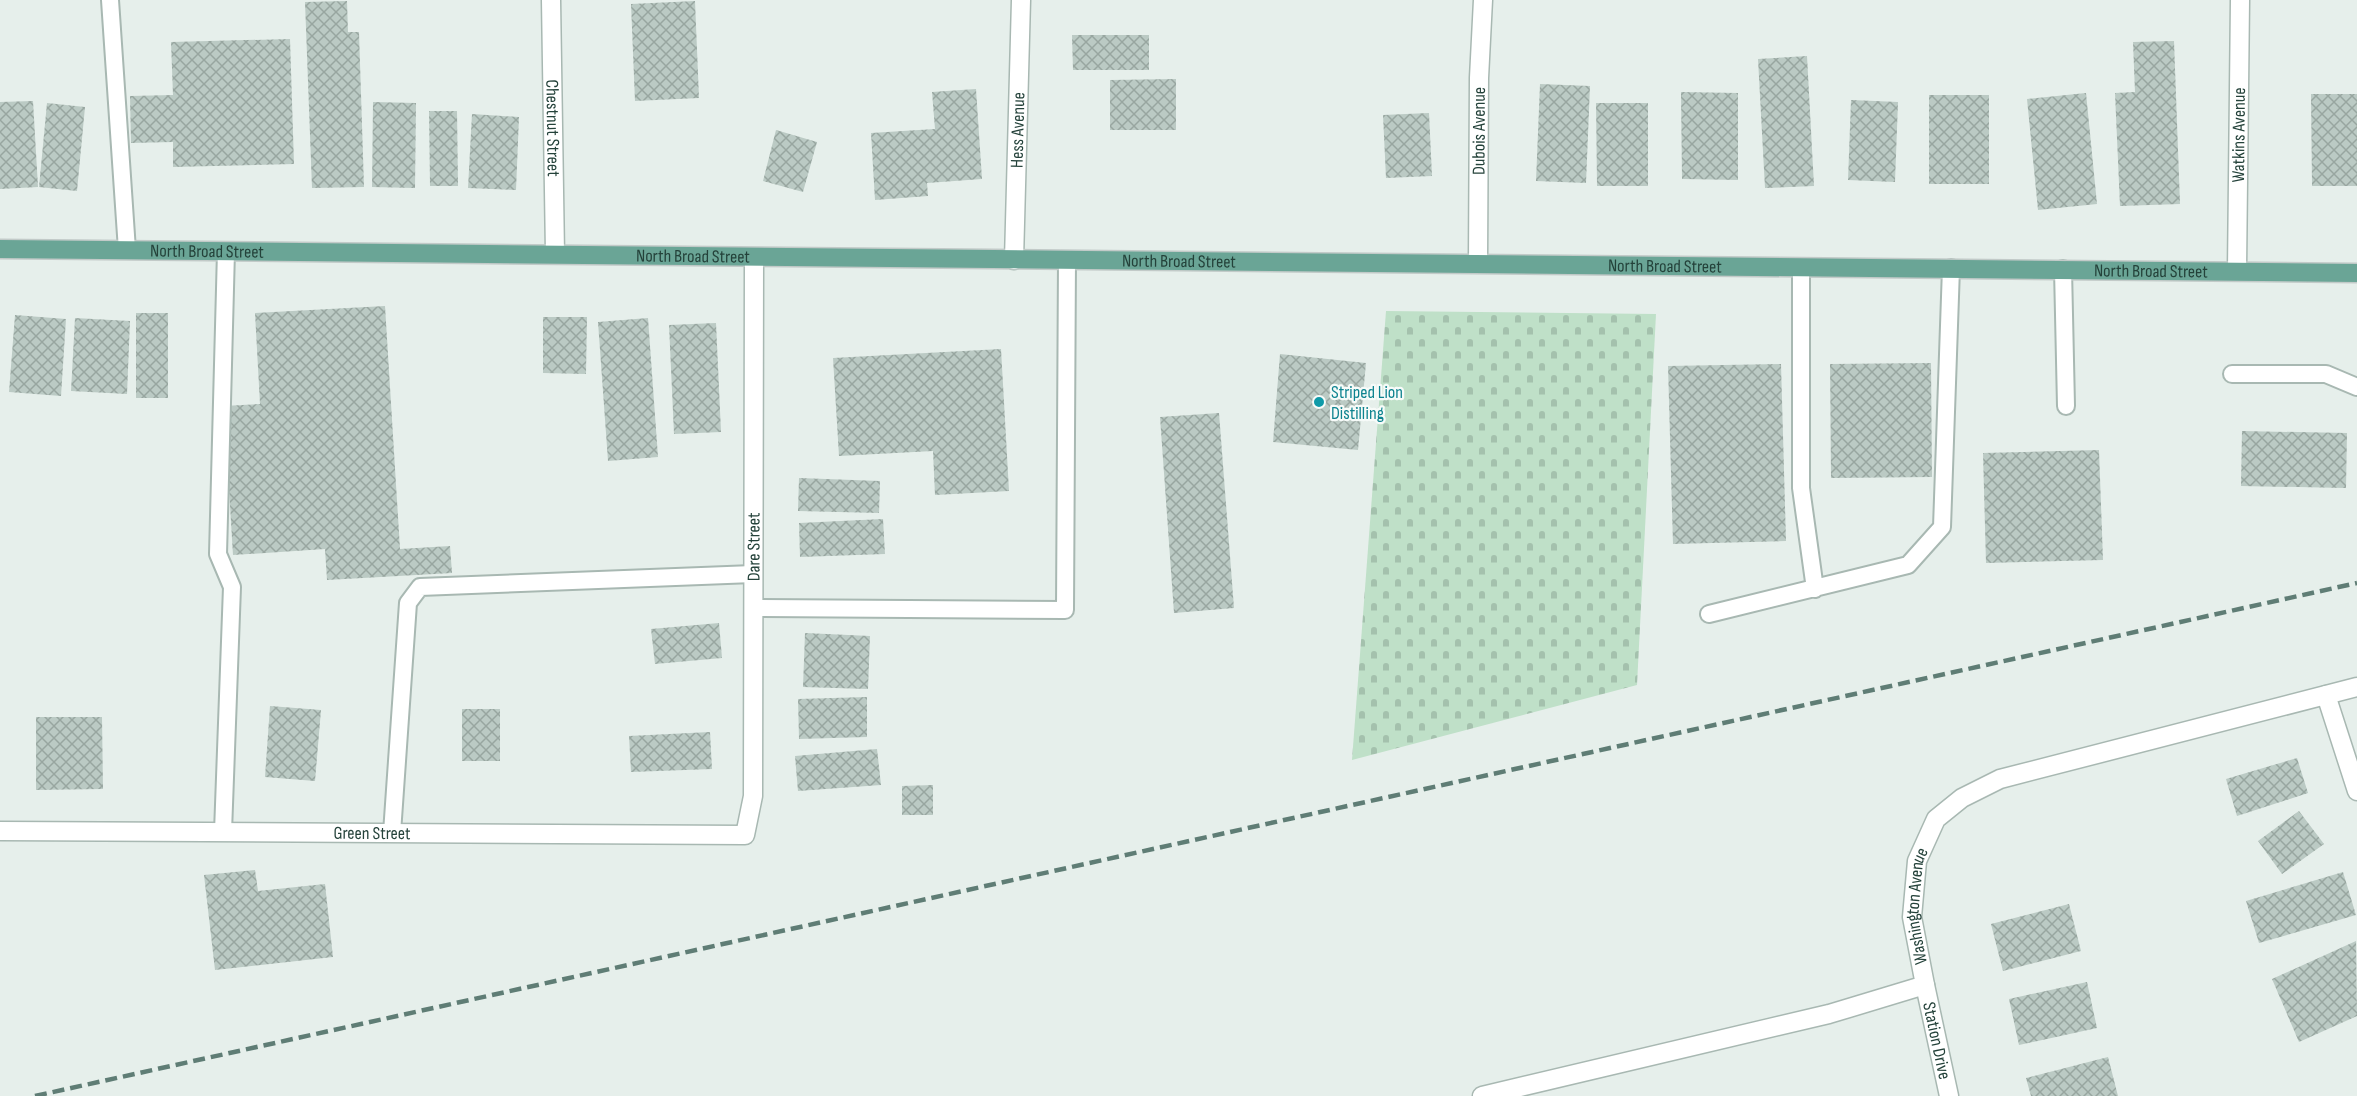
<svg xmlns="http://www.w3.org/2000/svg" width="2357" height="1096" font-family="'Sofia Sans Condensed',sans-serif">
<defs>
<pattern id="cemetery-stones" width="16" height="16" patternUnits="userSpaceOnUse" patternTransform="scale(1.5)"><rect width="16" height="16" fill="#bfe0c8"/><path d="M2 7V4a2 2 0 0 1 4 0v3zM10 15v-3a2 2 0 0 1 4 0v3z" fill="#a4c1ad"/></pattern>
<pattern id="building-cross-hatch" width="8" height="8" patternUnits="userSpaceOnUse" patternTransform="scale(1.5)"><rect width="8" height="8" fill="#bbcac4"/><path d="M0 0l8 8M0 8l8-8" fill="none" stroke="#98a6a0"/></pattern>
</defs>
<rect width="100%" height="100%" fill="#e6efeb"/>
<!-- cemetery -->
<path fill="url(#cemetery-stones)" d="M1386 311 1656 314 1637 685 1352 760Z"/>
<!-- building -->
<path fill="url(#building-cross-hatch)" d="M347 1 348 32H359L364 187 312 188 305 2Z
M695 1 699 98 635 101 631 4Z
M1072 35H1149V70H1073Z
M290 39 294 164 173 167V142L131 143 130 96 173 95 171 42Z
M2174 41 2180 204 2120 206 2115 93 2135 92 2133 42Z
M1807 56 1814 186 1765 188 1758 59Z
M1176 79V130H1110V80Z
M1540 84 1590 86 1586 183 1536 181Z
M976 89 982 179 927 183 928 196 875 200 871 133 935 129 932 92Z
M1681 92 1738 93V180L1682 179Z
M2086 93 2097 204 2038 210 2027 99Z
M2311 94H2357V186H2312Z
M1929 95H1989V184H1929Z
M1851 100 1898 102 1895 182 1848 180Z
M33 101 38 187 0 189V102Z
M373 102 416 103 415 188 372 187Z
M47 103 85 107 77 191 39 187Z
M1596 103H1648V186H1597Z
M429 111H457L458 186H430Z
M1429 113 1432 176 1386 178 1383 115Z
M472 114 519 117 516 190 468 188Z
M776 130 817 142 803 192 763 181Z
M385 306 400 549 450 546 452 573 327 580 325 549 233 555 224 406 260 404 255 313Z
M136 313H168V398H136Z
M15 315 66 319 61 396 9 392Z
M543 317H587L586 374 543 373Z
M75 318 130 321 127 394 71 391Z
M648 318 658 457 608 461 598 322Z
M716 323 721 432 674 434 669 325Z
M1001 349 1009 491 935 495 933 451 839 456 833 358Z
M1280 354 1366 363 1358 450 1273 442Z
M1931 363 1932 477 1831 478 1830 364Z
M1781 364 1786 541 1673 544 1668 366Z
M1219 413 1234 608 1174 613 1160 417Z
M2242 431 2347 433 2346 488 2241 486Z
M2099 450 2103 560 1986 563 1983 453Z
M799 478 880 481 879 513 798 511Z
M883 519 885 554 800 557 799 523Z
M719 623 722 658 655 664 651 629Z
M805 633 870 636 868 689 803 687Z
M867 697V737L799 739 798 699Z
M270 706 321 710 315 781 265 777Z
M462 709H500V761H462Z
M36 717H102L103 789 36 790Z
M710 732 712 769 631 772 629 736Z
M877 749 881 785 798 791 795 756Z
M2297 758 2308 793 2237 816 2226 779Z
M933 785V815H902V786Z
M2299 811 2324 844 2282 874 2258 841Z
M255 870 258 891 325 884 333 957 215 970 204 875Z
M2343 872 2356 915 2259 943 2246 901Z
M2069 904 2081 951 2003 971 1991 924Z
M2356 941 2357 1016 2299 1042 2272 979Z
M2087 982 2097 1028 2019 1045 2009 999Z
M2108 1057 2118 1096H2031L2026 1078Z"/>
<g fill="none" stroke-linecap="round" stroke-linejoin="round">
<!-- lane casing -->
<g stroke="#a8b8b2" stroke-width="20">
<path id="lane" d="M110 0 127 250
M1801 268V488L1815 589
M2063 269 2066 406
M2232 374H2326L2357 387
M753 608 1065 610 1067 260
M1709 614 1908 565 1942 527 1951 268
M223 832 232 587 218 554 226 251
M392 833 408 603 420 587 753 574"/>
</g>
<!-- street casing -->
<g stroke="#a8b8b2" stroke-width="21">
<g id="street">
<path id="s1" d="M551 0 555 254"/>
<path id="s2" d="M1014 260 1021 0"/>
<path id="s3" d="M1478 263 1479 78 1483 0"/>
<path id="s4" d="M2237 270 2240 0"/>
<path d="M2326 695 2357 791"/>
<path id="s5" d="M0 831 745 835 753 796 754 258"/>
<path id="s6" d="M1925 985 1949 1096"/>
<path id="s7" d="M1482 1096 1829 1014 1925 985 1912 917 1917 861 1936 819 1962 798 2000 779 2357 687"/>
</g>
</g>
<!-- primary casing -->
<g stroke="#c2cac8" stroke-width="21">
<g id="primary">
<path id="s8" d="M0 249 2357 273"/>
</g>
</g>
<!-- lane -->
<use href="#lane" stroke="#fff" stroke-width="16"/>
<!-- street -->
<use href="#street" stroke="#fff" stroke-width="18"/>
<!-- primary -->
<use href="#primary" stroke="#6aa596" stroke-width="18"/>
<!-- rail -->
<path stroke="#5f7d75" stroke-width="4.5" stroke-dasharray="12 6" stroke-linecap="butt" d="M35 1096 2357 583"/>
</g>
<!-- markers -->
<circle fill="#0f9aa8" stroke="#f7fbf9" stroke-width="2" cx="1319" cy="402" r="6"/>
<g text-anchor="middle" stroke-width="4.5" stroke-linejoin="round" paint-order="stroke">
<!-- street labels -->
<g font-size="18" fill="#24423a" stroke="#f7fbf9">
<text dy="6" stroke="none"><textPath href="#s1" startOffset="128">Chestnut Street</textPath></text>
<text dy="6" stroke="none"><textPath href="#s2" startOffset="130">Hess Avenue</textPath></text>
<text dy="6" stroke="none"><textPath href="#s3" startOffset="132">Dubois Avenue</textPath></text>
<text dy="6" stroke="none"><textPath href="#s4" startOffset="135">Watkins Avenue</textPath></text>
<text dy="6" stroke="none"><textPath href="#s8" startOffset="207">North Broad Street</textPath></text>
<text dy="6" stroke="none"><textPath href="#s8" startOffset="693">North Broad Street</textPath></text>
<text dy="6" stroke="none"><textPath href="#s8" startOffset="1179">North Broad Street</textPath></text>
<text dy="6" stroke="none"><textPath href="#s8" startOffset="1665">North Broad Street</textPath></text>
<text dy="6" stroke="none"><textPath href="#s8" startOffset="2151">North Broad Street</textPath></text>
<text dy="6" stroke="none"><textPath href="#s5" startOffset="1034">Dare Street</textPath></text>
<text dy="6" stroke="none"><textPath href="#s5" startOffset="372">Green Street</textPath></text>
<text dy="6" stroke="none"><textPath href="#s7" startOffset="537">Washington Avenue</textPath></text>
<text dy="6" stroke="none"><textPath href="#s6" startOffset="57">Station Drive</textPath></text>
</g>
<!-- culture labels -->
<g font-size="18" fill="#0d838f" stroke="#f7fbf9" text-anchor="start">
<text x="1331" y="398">Striped Lion<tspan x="1331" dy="21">Distilling</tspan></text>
</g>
</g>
</svg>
